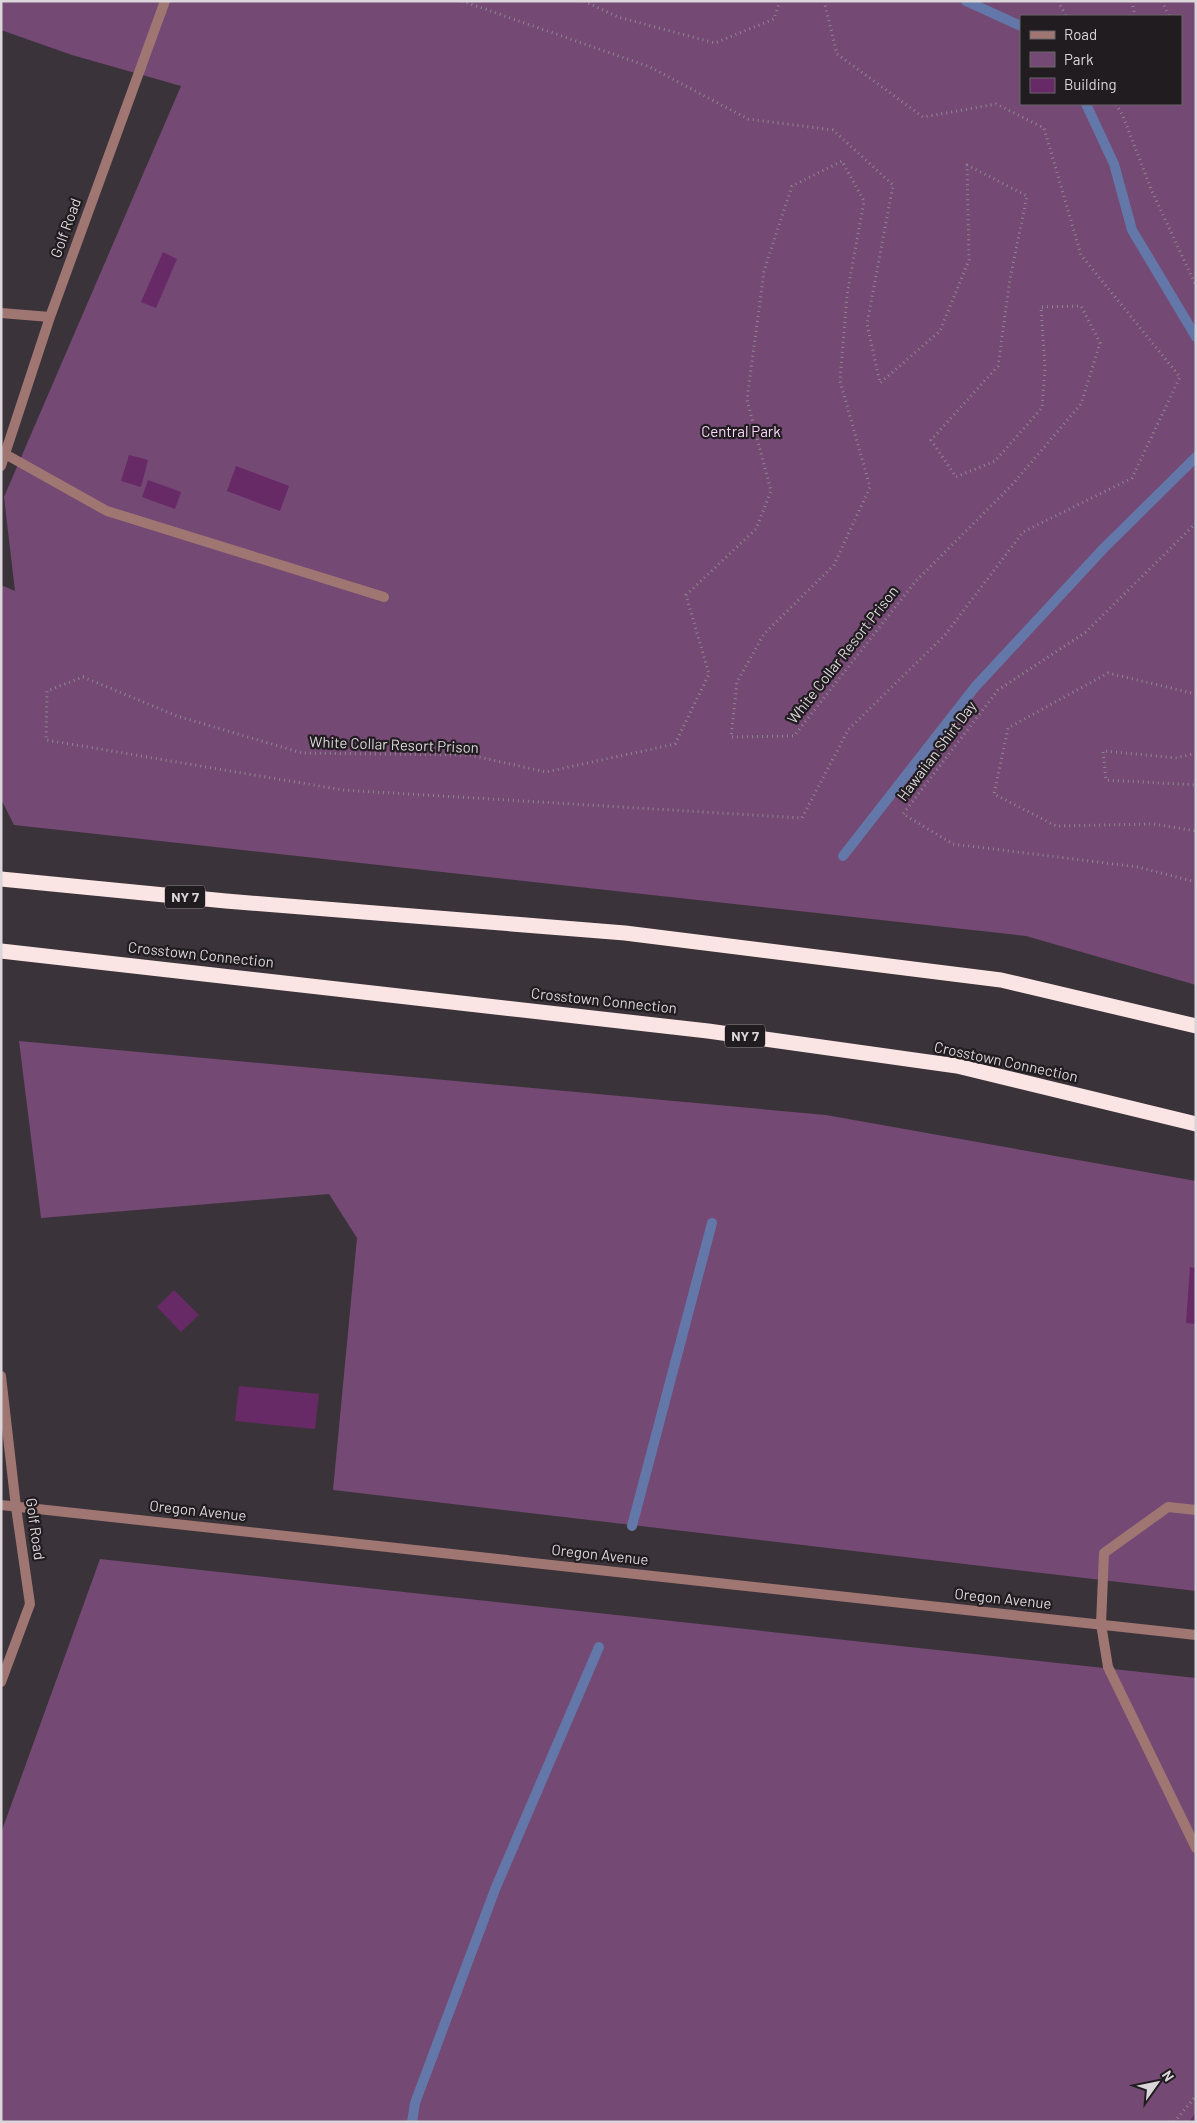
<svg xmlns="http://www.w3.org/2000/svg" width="1197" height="2123" font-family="Barlow,sans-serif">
<rect width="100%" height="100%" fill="#3b333a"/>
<!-- green -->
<path fill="#744974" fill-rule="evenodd" d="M1 1H1196V985L1026 936 14 825 1 799V585L15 591 4 497 181 86 72 55 1 30ZM1021 16H1181V104H1021Z
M19 1041 826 1115 1196 1181V1591L333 1490 357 1238 329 1194 41 1218Z
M100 1559 1196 1678V2122H1V1833Z"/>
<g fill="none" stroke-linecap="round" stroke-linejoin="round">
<!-- stream -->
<path stroke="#6377a8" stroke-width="10" d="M966 1 1021 26
M1086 104 1114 164 1132 230 1196 337
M843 856 975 687 1103 549 1196 457
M632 1526 712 1223
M412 2122 415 2103 496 1887 599 1647"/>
</g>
<!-- building -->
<path fill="#672a67" d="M163 252 177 259 156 308 141 302Z
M129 455 148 460 141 487 121 481Z
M236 466 289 486 280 511 227 491Z
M148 480 181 492 175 509 142 497Z
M1190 1267 1196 1268V1324L1186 1323Z
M174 1290 199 1315 181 1332 157 1307Z
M239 1386 319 1394 315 1429 235 1421Z
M1196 2112V2122H1189Z"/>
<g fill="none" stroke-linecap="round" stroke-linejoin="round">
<!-- path -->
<path stroke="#8f888e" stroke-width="3" stroke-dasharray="1 4" stroke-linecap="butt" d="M462 1 650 67 748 119 833 130 893 185 867 324 880 383 940 331 969 260 967 165 1027 196 1010 279 998 366 931 440 956 477 995 461 1042 408 1045 368 1041 307 1081 306 1100 343 1081 404 1011 486 915 582 794 736 731 737 737 682 764 634 834 565 870 487 840 381 847 295 864 201 842 161 792 186 764 271 747 400 771 491 756 529 686 595 709 674 675 744 546 772 470 755 302 753 177 716 83 677 47 691 46 740 343 790 802 818 848 730 945 635 1023 532 1132 478 1180 377 1081 255 1044 128 996 104 923 117 837 54 824 1
M584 1 618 17 715 43 774 19 780 1
M1058 1 1066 16
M1132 1 1135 16
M1162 1 1169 16
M1116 104 1123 116 1151 189 1196 286
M1196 523 1086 632 998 690 903 814 953 844 1138 867 1196 882
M1196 694 1108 673 1008 728 994 794 1056 826 1154 824 1196 831
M1196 753 1177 758 1103 751 1106 780 1196 785
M1174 2122 1196 2096"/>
<!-- lane -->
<path stroke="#a07673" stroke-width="10" d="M5 454 107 511 384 597
M1196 1510 1168 1507 1104 1553 1101 1624 1108 1667 1196 1848"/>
<!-- street -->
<path stroke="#a07673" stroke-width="10" d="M1 313 50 317
M1 466 50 317 165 1
M1 1376 16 1507 30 1604 1 1682
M1 1505 1196 1635"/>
<!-- highway -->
<path stroke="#fbe5e4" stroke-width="15" d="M1 879 226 901 625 933 1001 980 1196 1026
M1 951 708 1031 957 1066 1196 1124"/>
</g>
<g text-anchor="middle" stroke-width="4.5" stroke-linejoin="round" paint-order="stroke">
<!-- shield labels -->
<g fill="#201c1f" stroke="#a39ea2" stroke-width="1">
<rect x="165" y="885.5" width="40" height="23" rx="4"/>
<rect x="725" y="1024.5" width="40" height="23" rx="4"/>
</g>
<g font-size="14" font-weight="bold" fill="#dbd6da">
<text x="185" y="902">NY 7</text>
<text x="745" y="1041">NY 7</text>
</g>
<!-- street labels -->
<g font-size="15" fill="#dbd6da" stroke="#201c1f">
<text transform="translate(66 228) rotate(-70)" y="5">Golf Road</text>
<text transform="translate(843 655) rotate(-52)" y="5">White Collar Resort Prison</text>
<text transform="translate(394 745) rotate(2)" y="5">White Collar Resort Prison</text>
<text transform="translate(937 751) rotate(-53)" y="5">Hawaiian Shirt Day</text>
<text transform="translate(201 955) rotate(6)" y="5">Crosstown Connection</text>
<text transform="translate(604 1001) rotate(6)" y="5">Crosstown Connection</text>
<text transform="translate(1006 1062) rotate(12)" y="5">Crosstown Connection</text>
<text transform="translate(198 1511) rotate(6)" y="5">Oregon Avenue</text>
<text transform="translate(35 1529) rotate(82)" y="5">Golf Road</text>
<text transform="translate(600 1555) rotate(6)" y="5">Oregon Avenue</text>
<text transform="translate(1003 1599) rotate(6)" y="5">Oregon Avenue</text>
</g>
<!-- park labels -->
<g font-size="15" fill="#fad6f9" stroke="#201c1f">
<text x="741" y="437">Central Park</text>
</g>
</g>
<!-- border -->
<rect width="1197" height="2123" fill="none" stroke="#dbd6da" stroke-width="5"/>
<!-- legend -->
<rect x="1020" y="15" width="162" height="90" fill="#201c1f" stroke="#6b666a"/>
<rect x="1030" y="31" width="25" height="8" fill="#a07673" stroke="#6b666a"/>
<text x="1064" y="40" font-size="15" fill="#dbd6da">Road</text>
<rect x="1030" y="52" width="25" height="15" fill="#744974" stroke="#6b666a"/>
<text x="1064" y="65" font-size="15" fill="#dbd6da">Park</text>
<rect x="1030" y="78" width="25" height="15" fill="#672a67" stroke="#6b666a"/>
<text x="1064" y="90" font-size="15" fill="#dbd6da">Building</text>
<!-- north arrow -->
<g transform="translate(1157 2083) rotate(57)" stroke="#201c1f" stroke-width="4" paint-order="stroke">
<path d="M0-4L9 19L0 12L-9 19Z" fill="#dbd6da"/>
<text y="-8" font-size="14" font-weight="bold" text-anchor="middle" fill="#dbd6da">N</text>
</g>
</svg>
